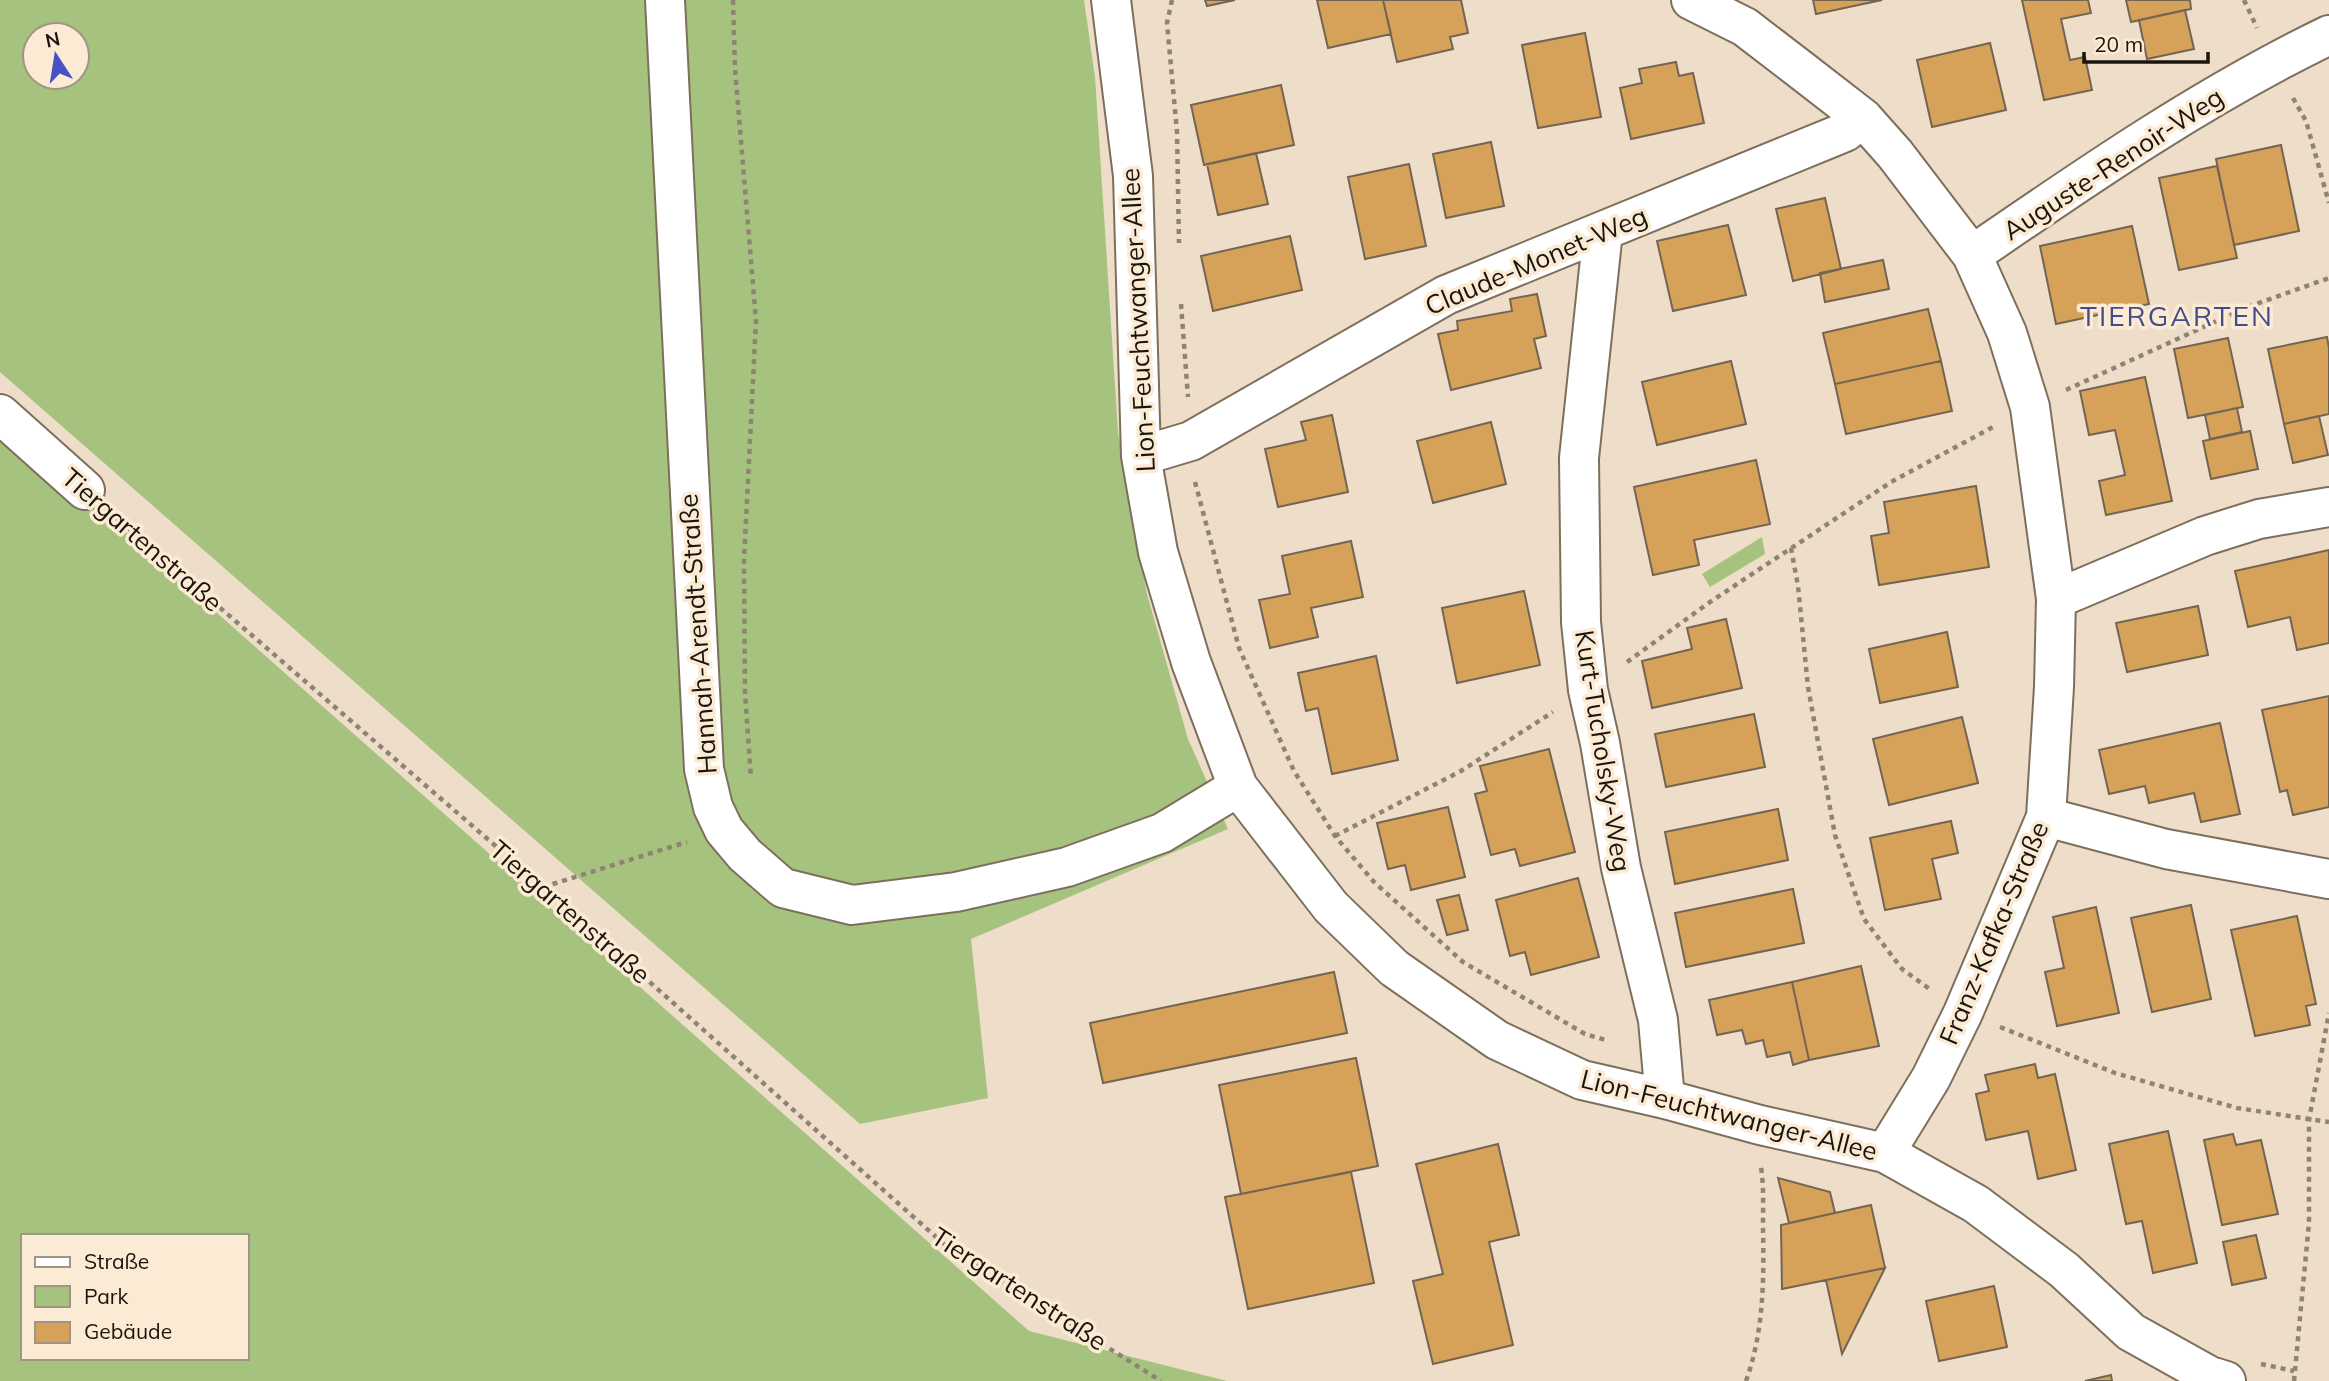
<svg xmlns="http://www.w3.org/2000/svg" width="2329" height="1381" font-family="Mulish,sans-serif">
<rect width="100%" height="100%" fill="#eeddc8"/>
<!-- green -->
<path fill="#a5c37e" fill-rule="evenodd" d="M0 0H1084L1095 77 1118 432 1147 594 1188 739 1228 829 971 939 988 1098 860 1124 0 372ZM35 35H77V77H35Z
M0 421 1029 1331 1227 1381H0ZM23 1236H247V1358H23Z
M1762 537 1765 554 1710 587 1702 574Z"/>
<!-- building -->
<path fill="#d6a25a" stroke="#746553" stroke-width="2" d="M1205 0H1235L1207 6Z
M1317 0H1383L1391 34 1328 48Z
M1383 0H1461L1468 33 1450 37 1453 49 1397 62Z
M1813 0H1882L1816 14Z
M2022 0H2088L2091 13 2061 19 2070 60 2085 57 2092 90 2044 100Z
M2126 0H2190L2191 9 2131 22Z
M2185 10 2194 49 2147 59 2139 20Z
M1585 33 1601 117 1538 128 1522 45Z
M1990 43 2006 110 1932 127 1917 60Z
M1676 62 1679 76 1693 73 1704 123 1631 139 1620 88 1642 83 1639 69Z
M1281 85 1294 145 1204 165 1191 105Z
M1491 142 1504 206 1446 218 1433 154Z
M2281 145 2299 231 2234 245 2216 159Z
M1256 153 1268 204 1218 215 1207 164Z
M1409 164 1426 246 1365 259 1348 177Z
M2217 166 2237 258 2179 270 2159 178Z
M1825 198 1841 269 1793 281 1776 209Z
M1728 225 1746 295 1673 311 1657 241Z
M2132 226 2149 304 2056 324 2040 246Z
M1290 236 1302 290 1213 311 1201 256Z
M1883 260 1889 289 1825 302 1820 273Z
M1537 294 1546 336 1534 339 1541 368 1451 390 1438 334 1458 330 1457 321 1512 311 1510 299Z
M1928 309 1941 361 1835 384 1823 333Z
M2327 337 2329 348V414L2284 424 2268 349Z
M2228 338 2243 407 2188 418 2174 349Z
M1731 361 1746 424 1657 445 1642 382Z
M1941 361 1952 411 1846 434 1835 384Z
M2145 377 2172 501 2106 515 2099 481 2125 475 2115 430 2089 435 2080 391Z
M2237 408 2242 432 2210 439 2205 415Z
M1332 415 1348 492 1278 507 1265 449 1306 440 1301 422Z
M2319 416 2328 455 2293 463 2284 424Z
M1491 422 1506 484 1433 503 1417 441Z
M2250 431 2258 469 2211 479 2203 441Z
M1756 460 1770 524 1694 540 1699 565 1653 575 1634 487Z
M1976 486 1989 567 1879 585 1871 536 1889 533 1884 502Z
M1351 541 1363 597 1311 608 1318 637 1270 648 1259 600 1290 594 1282 556Z
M2329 550V643L2297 650 2290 617 2248 627 2235 571Z
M1524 591 1540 665 1457 683 1442 608Z
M2198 606 2208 655 2127 672 2116 623Z
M1726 619 1742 688 1652 708 1642 661 1692 649 1687 628Z
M1947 632 1958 687 1880 703 1869 649Z
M1376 656 1398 760 1332 774 1318 708 1306 711 1298 673Z
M2329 696V807L2293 815 2287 790 2280 792 2262 710Z
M1754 714 1765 767 1666 787 1655 734Z
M1962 717 1978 783 1889 805 1873 739Z
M2220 723 2240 814 2201 822 2194 793 2149 803 2145 786 2109 794 2099 750Z
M1549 749 1575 852 1520 866 1515 849 1491 855 1475 794 1487 791 1480 766Z
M1448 807 1465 877 1411 890 1405 865 1388 869 1377 823Z
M1778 809 1788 860 1675 884 1665 832Z
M1951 821 1958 853 1932 859 1941 899 1885 910 1870 838Z
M1578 878 1599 957 1531 975 1525 952 1510 956 1496 900Z
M1793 889 1804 943 1686 967 1675 913Z
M1459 895 1468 930 1447 935 1437 900Z
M2191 905 2211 999 2152 1012 2131 918Z
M2096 907 2119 1013 2057 1026 2045 972 2064 968 2053 917Z
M2297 916 2316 1004 2306 1006 2310 1025 2255 1036 2231 930Z
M1861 966 1879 1046 1809 1060 1792 982Z
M1334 972 1347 1033 1103 1083 1090 1023Z
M1792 982 1809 1060 1793 1065 1790 1052 1767 1057 1763 1040 1746 1044 1742 1030 1717 1035 1709 1000Z
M1356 1058 1378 1166 1241 1194 1219 1085Z
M2035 1064 2038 1078 2055 1074 2076 1170 2038 1179 2028 1131 1986 1140 1976 1094 1989 1091 1985 1075Z
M2168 1131 2197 1263 2153 1273 2142 1221 2126 1224 2109 1144Z
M2233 1134 2236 1145 2261 1140 2278 1214 2222 1225 2204 1140Z
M1498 1144 1519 1235 1489 1242 1513 1345 1433 1364 1413 1281 1443 1274 1416 1164Z
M1351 1172 1374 1283 1248 1309 1225 1197Z
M1778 1178 1830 1192 1835 1213 1789 1223Z
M1871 1205 1885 1268 1782 1289 1781 1225Z
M2256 1235 2266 1278 2232 1285 2223 1242Z
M1885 1268 1842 1354 1826 1280Z
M1994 1286 2007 1347 1939 1361 1926 1301Z
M2111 1375 2112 1381H2085Z"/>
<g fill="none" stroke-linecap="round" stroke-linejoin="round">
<!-- street casing -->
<g stroke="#7e6f5c" stroke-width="42">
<path id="street" d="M665 0 704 769 713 807 724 830 745 855 783 888 852 905 956 892 1067 867 1162 833 1238 787
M1111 0 1133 176 1141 456 1158 552 1191 662 1238 787 1331 907 1394 968 1497 1040 1582 1080 1665 1099 1760 1125 1885 1153 1976 1204 2064 1270 2131 1332 2210 1376 2226 1381
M1691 0 1745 27 1801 70 1863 118 1895 154 1972 255 2007 333 2030 407 2056 599 2054 687 2046 817 1963 1013 1931 1078 1885 1153
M1603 231 1579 458 1581 622 1588 690 1600 743 1621 868 1658 1020 1665 1099
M1972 255C2087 176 2203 96 2329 35
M0 414 85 490
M1141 456 1191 441 1446 295 1845 132 1863 118
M2056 599 2205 536 2259 519 2329 507
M2046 817 2166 849 2329 879"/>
</g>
<!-- path -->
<path stroke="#8f8373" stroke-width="4.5" stroke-dasharray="5 5" stroke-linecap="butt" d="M733 0 735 69 756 321 744 559 745 693 751 778
M1172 0 1167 23 1177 132 1179 243
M2244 0 2257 28
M2293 98 2306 121 2329 203
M1181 304 1188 397
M2066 390 2245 308 2329 278
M1195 482 1239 648 1294 771 1335 836 1374 882 1463 962 1585 1034 1609 1041
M114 516 543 887 945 1245 1161 1381
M1791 548 1798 586 1808 687 1835 835 1864 919 1902 969 1931 990
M1627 662 1710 602 1891 482 1993 427
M1335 836 1461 771 1553 712
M543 887 687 842
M2000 1027 2115 1073 2237 1108 2329 1122
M2261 1364 2294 1371
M1746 1381C1764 1331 1764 1279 1763 1226 1763 1206 1764 1187 1761 1167
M2294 1381 2309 1223V1120L2329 1013"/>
<!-- street -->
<use href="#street" stroke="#fff" stroke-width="38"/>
</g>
<g text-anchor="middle" stroke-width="7" stroke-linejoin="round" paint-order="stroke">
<!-- street labels -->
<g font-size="26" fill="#1a140c" stroke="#fbead4">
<text transform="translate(2113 164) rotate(-33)" y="9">Auguste-Renoir-Weg</text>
<text transform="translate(1536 261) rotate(-23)" y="9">Claude-Monet-Weg</text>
<text transform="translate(1138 320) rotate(-93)" y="9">Lion-Feuchtwanger-Allee</text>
<text transform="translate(142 540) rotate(41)" y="9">Tiergartenstraße</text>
<text transform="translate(698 634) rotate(-94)" y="9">Hannah-Arendt-Straße</text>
<text transform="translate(1603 751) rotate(81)" y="9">Kurt-Tucholsky-Weg</text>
<text transform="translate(570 912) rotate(41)" y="9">Tiergartenstraße</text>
<text transform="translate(1994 933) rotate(-67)" y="9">Franz-Kafka-Straße</text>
<text transform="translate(1729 1115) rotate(14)" y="9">Lion-Feuchtwanger-Allee</text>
<text transform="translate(1019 1289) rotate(33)" y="9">Tiergartenstraße</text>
</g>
<!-- neighbourhood labels -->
<g font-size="28" letter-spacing="2" fill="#434d8a" stroke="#fbead4">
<text x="2177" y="326">TIERGARTEN</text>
</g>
</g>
<!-- legend -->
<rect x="21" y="1234" width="228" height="126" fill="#fbead4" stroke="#a19484" stroke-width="2"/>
<rect x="35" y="1257" width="35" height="10" fill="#ffffff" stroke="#a19484" stroke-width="2"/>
<text x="84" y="1269" font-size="21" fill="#1a140c">Straße</text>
<rect x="35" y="1286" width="35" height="21" fill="#a5c37e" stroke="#a19484" stroke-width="2"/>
<text x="84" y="1304" font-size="21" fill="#1a140c">Park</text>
<rect x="35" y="1322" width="35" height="21" fill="#d6a25a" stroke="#a19484" stroke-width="2"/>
<text x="84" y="1339" font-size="21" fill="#1a140c">Gebäude</text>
<!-- north arrow -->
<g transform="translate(56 56) rotate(348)"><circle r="33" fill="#fbead4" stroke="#a19484" stroke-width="2"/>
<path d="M0-5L12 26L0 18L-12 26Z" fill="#4750c5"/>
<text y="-10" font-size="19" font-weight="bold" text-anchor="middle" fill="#1a140c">N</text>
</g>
<!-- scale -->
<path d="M2084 52v10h124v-10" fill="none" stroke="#1a140c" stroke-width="3.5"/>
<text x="2094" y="52" font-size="21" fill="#1a140c" stroke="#fbead4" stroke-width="5" paint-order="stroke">20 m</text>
</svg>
